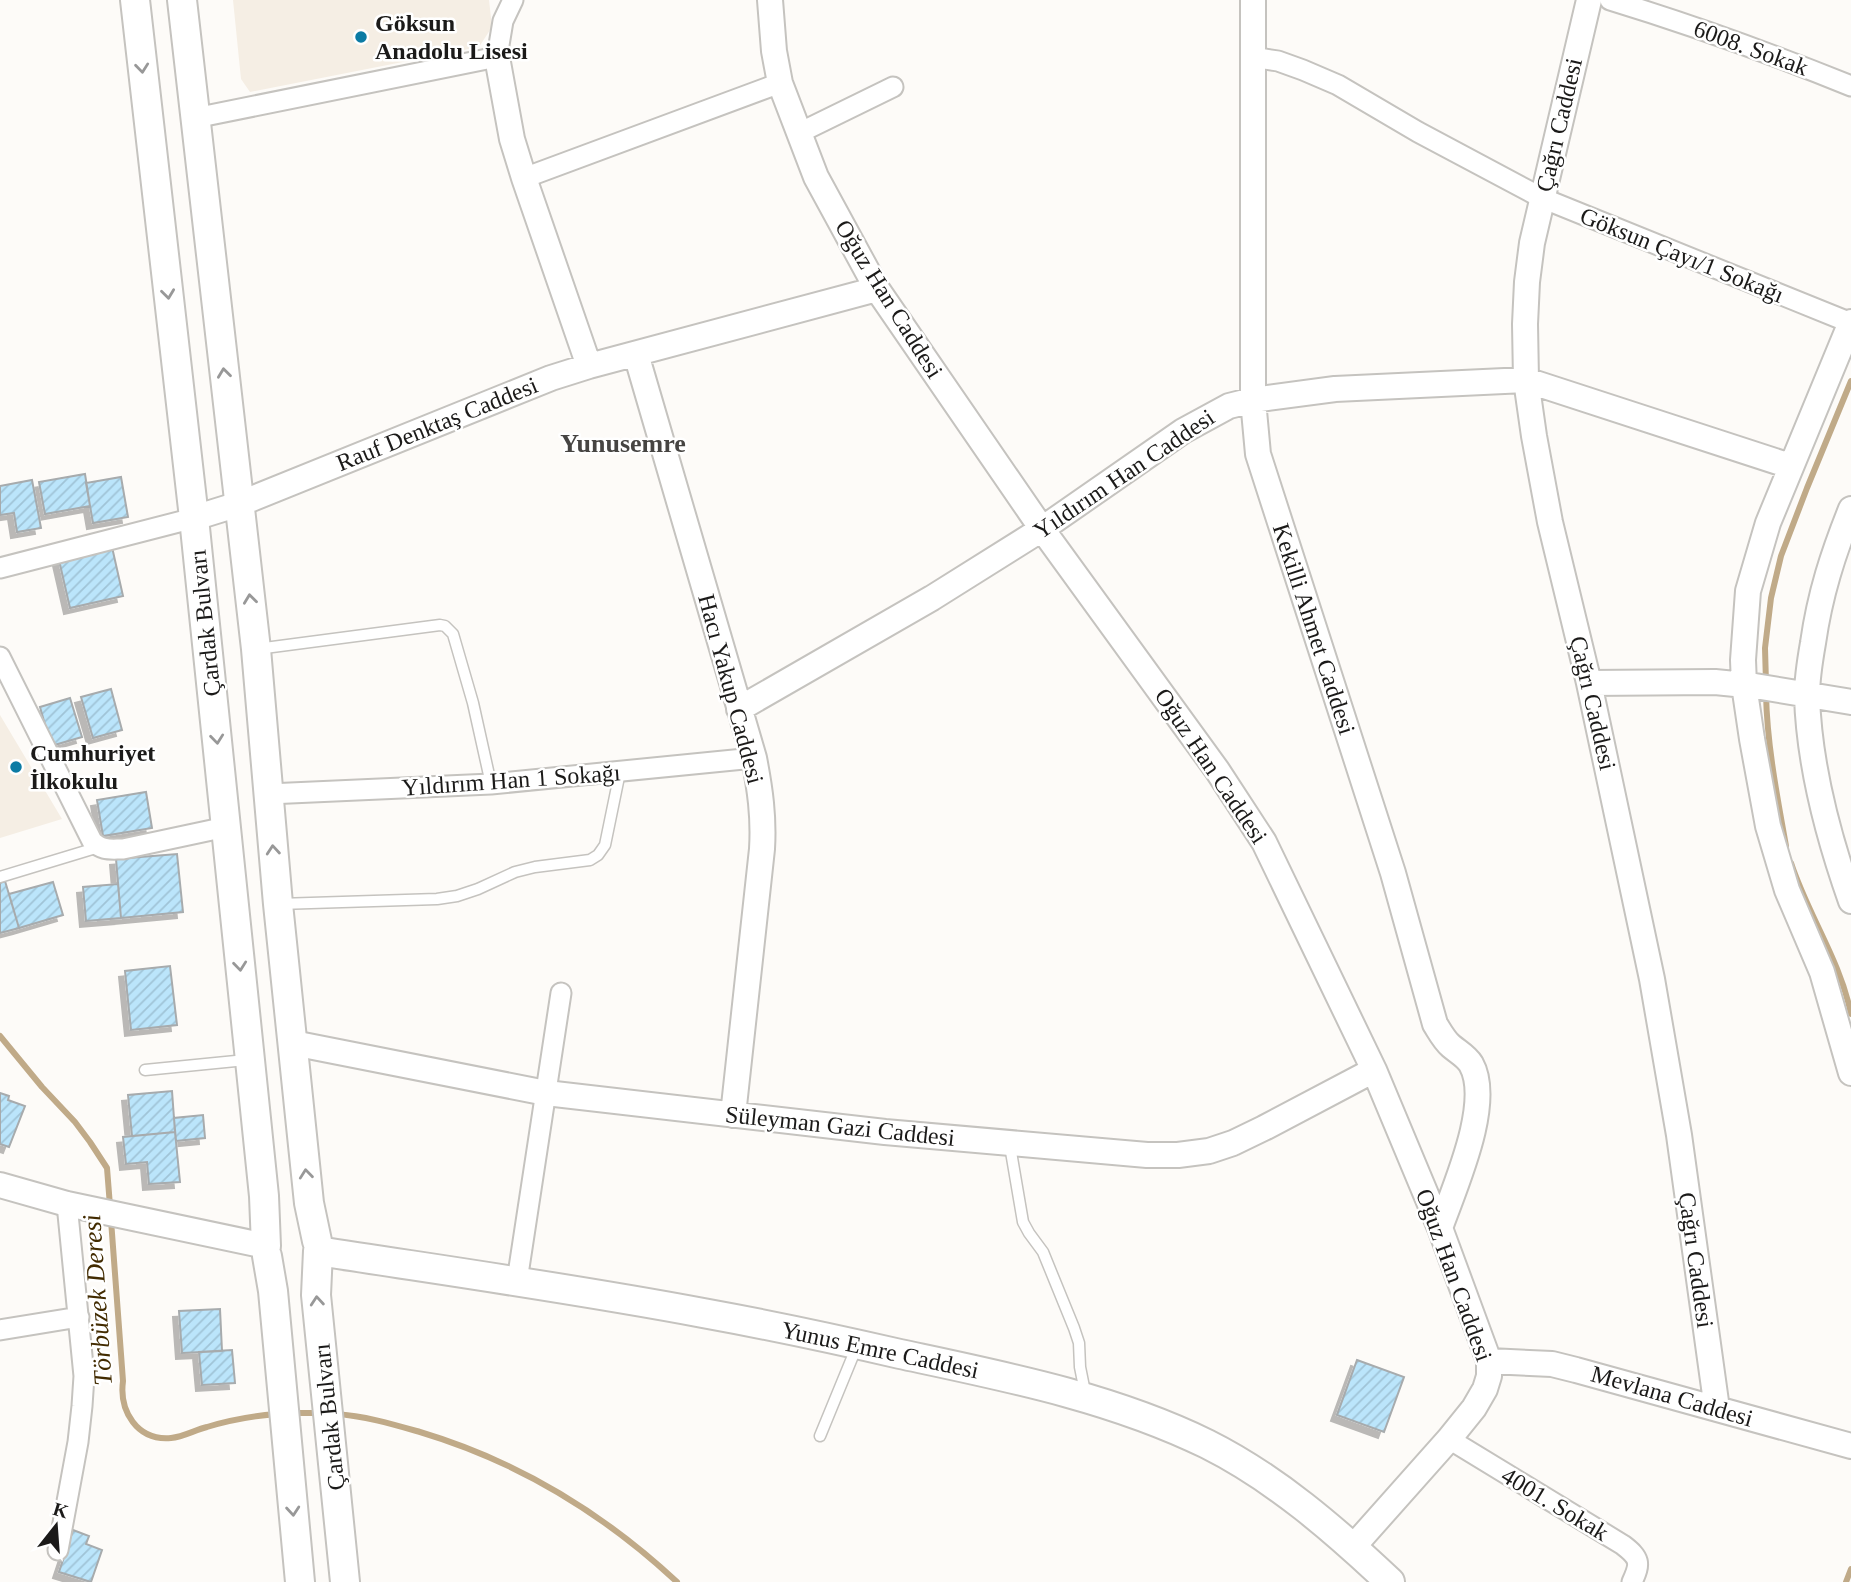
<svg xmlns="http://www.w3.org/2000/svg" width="1851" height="1582" font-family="'Times New Roman',serif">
<defs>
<pattern id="building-hatch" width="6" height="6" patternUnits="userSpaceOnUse" patternTransform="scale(1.75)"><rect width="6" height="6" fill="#bbe5fb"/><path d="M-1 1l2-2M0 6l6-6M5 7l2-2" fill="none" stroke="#a0c4d7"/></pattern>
<filter id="shadow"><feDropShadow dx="-6" dy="6" stdDeviation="0" flood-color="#0004"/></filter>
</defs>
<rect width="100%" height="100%" fill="#fdfbf8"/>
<!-- built -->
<path fill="#f5eee4" d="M233 0H489L492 27 479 47 250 92 241 79Z
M0 715 62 819 0 838Z"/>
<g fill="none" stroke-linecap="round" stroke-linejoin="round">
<!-- stream -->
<path stroke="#c0aa88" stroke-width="6" d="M1766 683 1765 648 1771 598 1781 556 1807 488 1851 381
M1766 694C1767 744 1777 796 1786 846
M1791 863C1808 915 1840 960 1851 1014
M0 1036 42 1087 75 1122 90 1142 107 1168 110 1206
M111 1220 123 1381C119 1411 137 1441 171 1438 183 1437 195 1430 207 1427 230 1420 253 1416 276 1414
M291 1413H322
M336 1414C365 1416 392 1424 420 1432 517 1461 603 1513 677 1582
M1846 1582 1851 1569"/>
</g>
<!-- building -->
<path fill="url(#building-hatch)" stroke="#a7abad" stroke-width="2" filter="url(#shadow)" d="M85 474 90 506 45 514 39 482Z
M121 477 128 517 93 523 86 483Z
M32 480 41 528 17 532 14 513 0 515V486Z
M112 547 123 596 70 608 59 560Z
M111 689 122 730 93 738 81 697Z
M70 698 82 737 51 746 40 707Z
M146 792 152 828 103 836 97 800Z
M177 854 183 912 121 918 116 859Z
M5 881 19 928 0 933V883Z
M53 882 63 915 19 928 9 894Z
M118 884 121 918 86 921 83 887Z
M170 966 177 1025 131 1030 125 971Z
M172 1091 175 1132 132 1136 128 1095Z
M0 1093 9 1096 8 1100 25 1106 9 1147 0 1144Z
M203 1115 205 1138 176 1141 174 1118Z
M175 1132 180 1182 149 1184 147 1162 126 1164 123 1137Z
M220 1309 222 1351 182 1353 179 1311Z
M232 1350 235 1383 202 1385 199 1352Z
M1357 1360 1404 1377 1384 1432 1337 1415Z
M73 1530 89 1536 86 1544 102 1550 91 1582 59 1572Z"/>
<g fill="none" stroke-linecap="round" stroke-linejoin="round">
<!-- service casing -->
<g stroke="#c5c3bf" stroke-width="13">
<path id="service" d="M257 649 440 625 445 626 453 634 473 703 491 784
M0 877 99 847
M279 904 437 899 457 896 478 889 515 872 535 867 590 860 598 855 605 845 620 772
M145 1070 246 1060
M1010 1146 1023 1222 1029 1233 1043 1252 1074 1328 1079 1343 1080 1367 1085 1392
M820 1436 857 1346"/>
</g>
<!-- minor casing -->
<g stroke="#c5c3bf" stroke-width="23">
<path id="minor" d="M1610 0C1692 25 1772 54 1851 86
M1252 57 1278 61 1303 70 1338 85 1418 132 1542 198 1851 323
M195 118 497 57 503 21 513 0
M799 133 893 87
M524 178 780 83
M0 568 194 518
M0 657 92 841C103 851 109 849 123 849L226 827
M268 794 491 784 754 758
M517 1281 561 993
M0 1330 79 1317
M1449 1439 1623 1545C1640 1558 1641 1563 1632 1582
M58 1550 78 1442 82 1406 84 1376 67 1204"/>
</g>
<!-- tertiary casing -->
<g stroke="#c5c3bf" stroke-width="28">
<path id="tertiary" d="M770 0 774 51 780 83 816 177 877 289 1042 529 1217 770 1264 842 1374 1070 1440 1228 1489 1361V1376L1485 1389 1474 1408 1449 1439 1353 1547
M1253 0V400L1258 454 1393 873 1435 1024C1440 1032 1444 1040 1451 1046 1458 1052 1466 1056 1471 1064 1493 1103 1454 1188 1440 1228
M1589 0 1532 243 1527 282 1525 324 1526 380 1534 436 1550 522 1589 683 1652 979 1679 1135 1717 1409
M497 57 512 139 524 178 589 366
M1851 322 1768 523 1748 591 1743 660 1744 685 1752 739 1768 826 1787 890 1822 972 1851 1073
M636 354 754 758C760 789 764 817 762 849L733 1115
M1851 509C1833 554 1820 594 1813 643 1810 660 1807 679 1807 696 1809 765 1828 836 1851 901
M194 518 239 504 551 378 589 366 877 289
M1589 683 1715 682 1755 686 1851 702
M739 709 932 598 1042 529 1183 431 1229 406 1253 400 1335 389 1526 380 1790 466
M293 1043 546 1093 885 1132 1147 1155H1178L1209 1151 1233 1143 1264 1128 1374 1070
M0 1185 67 1204 266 1246
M1489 1361 1552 1364 1576 1370 1851 1446"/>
</g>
<!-- secondary casing -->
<g stroke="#c5c3bf" stroke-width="32">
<path id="secondary" d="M135 0 194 518 264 1196 266 1246
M182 0 256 649 278 904 309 1203 317 1241
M267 1256 273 1291 300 1582
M345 1582 316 1295 318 1251C447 1271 576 1289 703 1313 769 1325 835 1339 900 1354 1003 1376 1111 1397 1207 1444 1275 1478 1335 1530 1390 1582"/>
</g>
<!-- service -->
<use href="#service" stroke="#fff" stroke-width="10"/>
<!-- minor -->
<use href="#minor" stroke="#fff" stroke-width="19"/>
<!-- tertiary -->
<use href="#tertiary" stroke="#fff" stroke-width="24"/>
<!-- secondary -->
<use href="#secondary" stroke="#fff" stroke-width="28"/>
</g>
<!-- one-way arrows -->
<defs><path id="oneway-chevron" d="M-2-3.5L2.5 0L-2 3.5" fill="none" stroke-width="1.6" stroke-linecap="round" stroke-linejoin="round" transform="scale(1.75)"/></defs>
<g stroke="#989898">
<use href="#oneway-chevron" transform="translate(142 68) rotate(84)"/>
<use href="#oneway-chevron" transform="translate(168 294) rotate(83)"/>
<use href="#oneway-chevron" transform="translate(224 373) rotate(-97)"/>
<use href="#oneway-chevron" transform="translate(250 599) rotate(-97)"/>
<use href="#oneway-chevron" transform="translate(217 739) rotate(84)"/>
<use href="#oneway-chevron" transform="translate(273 850) rotate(-95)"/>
<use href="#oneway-chevron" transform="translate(240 966) rotate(84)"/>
<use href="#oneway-chevron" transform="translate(306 1174) rotate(-96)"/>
<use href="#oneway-chevron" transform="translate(317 1301) rotate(-95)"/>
<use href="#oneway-chevron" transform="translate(293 1511) rotate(85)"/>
</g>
<!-- markers -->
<g fill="#0b7ba4" stroke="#fff" stroke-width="2.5">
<circle cx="361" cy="37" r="7"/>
<circle cx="16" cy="767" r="7"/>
</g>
<g text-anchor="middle" stroke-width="5" stroke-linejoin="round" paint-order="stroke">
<!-- poi labels -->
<g font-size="24" font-weight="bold" fill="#1b1a19" stroke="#fff" text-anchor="start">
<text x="375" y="31">Göksun<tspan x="375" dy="28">Anadolu Lisesi</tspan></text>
<text x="30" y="761">Cumhuriyet<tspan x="30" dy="28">İlkokulu</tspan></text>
</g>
<!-- street labels -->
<g font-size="24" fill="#1b1a19" stroke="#fff">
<text transform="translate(1751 48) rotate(20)" y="8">6008. Sokak</text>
<text transform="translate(1559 125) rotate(-77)" y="8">Çağrı Caddesi</text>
<text transform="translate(1682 255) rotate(22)" y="8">Göksun Çayı/1 Sokağı</text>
<text transform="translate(889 299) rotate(58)" y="8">Oğuz Han Caddesi</text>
<text transform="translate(437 424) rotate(-22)" y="8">Rauf Denktaş Caddesi</text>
<text transform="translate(1124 474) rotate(-34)" y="8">Yıldırım Han Caddesi</text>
<text transform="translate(205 623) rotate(-96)" y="8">Çardak Bulvarı</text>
<text transform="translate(1314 629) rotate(72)" y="8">Kekilli Ahmet Caddesi</text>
<text transform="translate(731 689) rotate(75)" y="8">Hacı Yakup Caddesi</text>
<text transform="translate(1593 703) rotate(77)" y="8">Çağrı Caddesi</text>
<text transform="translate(1211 766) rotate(56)" y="8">Oğuz Han Caddesi</text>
<text transform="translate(511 780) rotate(-4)" y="8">Yıldırım Han 1 Sokağı</text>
<text transform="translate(840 1126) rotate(6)" y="8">Süleyman Gazi Caddesi</text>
<text transform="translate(1696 1260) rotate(82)" y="8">Çağrı Caddesi</text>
<text transform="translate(1454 1275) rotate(70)" y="8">Oğuz Han Caddesi</text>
<text transform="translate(880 1350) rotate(12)" y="8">Yunus Emre Caddesi</text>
<text transform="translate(1672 1396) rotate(16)" y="8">Mevlana Caddesi</text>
<text transform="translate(329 1417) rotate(-96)" y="8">Çardak Bulvarı</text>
<text transform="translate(1555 1504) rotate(31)" y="8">4001. Sokak</text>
</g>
<!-- neighbourhood labels -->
<g font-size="26" font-weight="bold" fill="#464442" stroke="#fff">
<text x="623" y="452">Yunusemre</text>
</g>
<!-- water labels -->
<g font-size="26" font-style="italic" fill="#422b00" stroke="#fff">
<text transform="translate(97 1300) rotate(-94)" y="9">Törbüzek Deresi</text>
</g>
</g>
<!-- north arrow -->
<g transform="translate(56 1526) rotate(17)" stroke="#ffffff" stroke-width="5" paint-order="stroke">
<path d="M0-5L12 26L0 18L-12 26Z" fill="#1b1a19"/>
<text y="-10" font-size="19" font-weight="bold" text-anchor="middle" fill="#1b1a19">K</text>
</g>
</svg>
